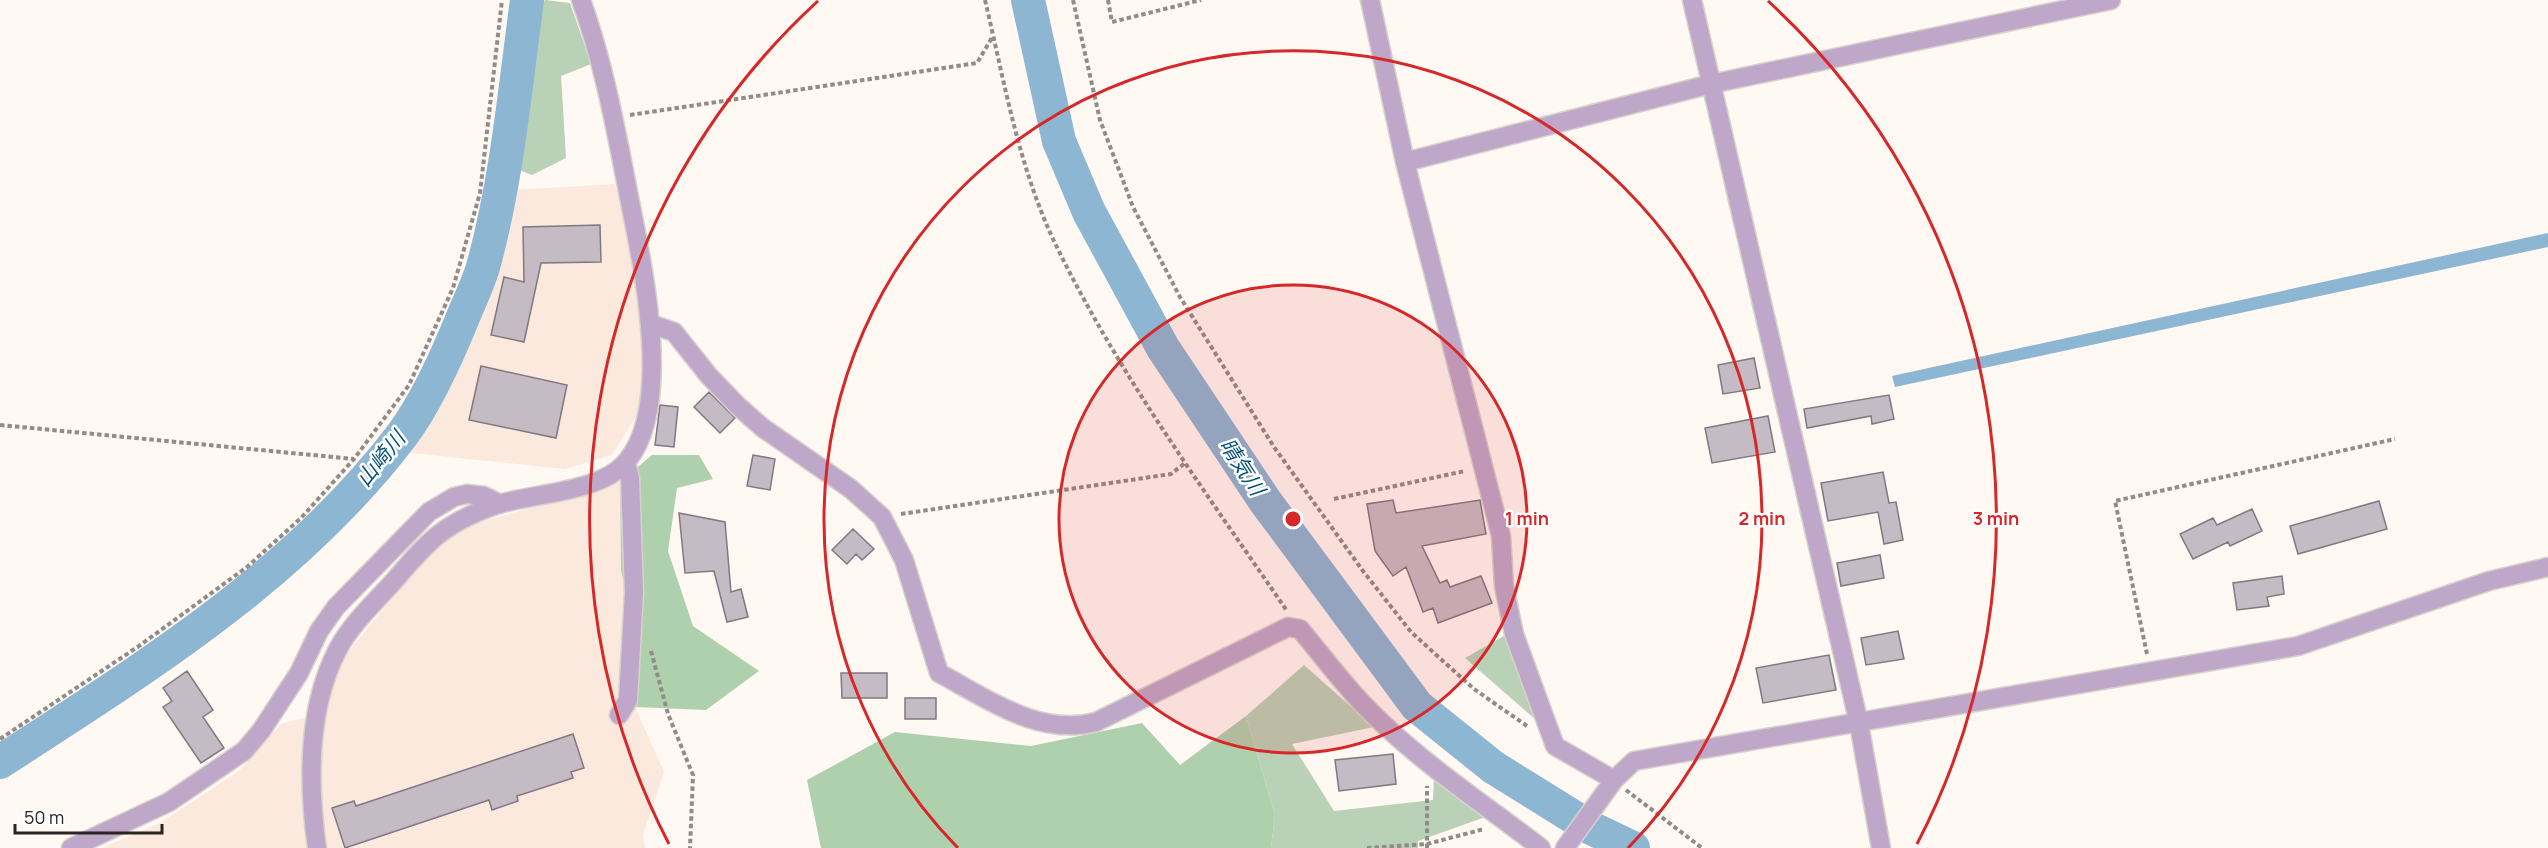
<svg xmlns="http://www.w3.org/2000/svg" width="2548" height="848" font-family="Manrope,'Noto Sans JP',sans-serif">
<rect width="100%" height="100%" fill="#fff8f3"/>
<!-- built -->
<path fill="#fae9dc" d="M615 184 644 305 640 410 612 455 565 469 402 452 463 353 501 259 514 190Z
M620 482 621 570 637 643 635 707 664 772 643 835 645 848H102L160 823 238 772 281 724 325 712 341 661 427 555 467 526Z"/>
<!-- green -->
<path fill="#b9d1b7" d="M545 0 570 3 591 64 561 76 566 158 532 175 509 166 532 22Z
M1516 629 1559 740 1465 658Z
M1304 665 1374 727 1292 744 1334 811 1433 800 1434 776 1491 815 1418 841V848H1271L1275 815 1246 716Z"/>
<!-- forest -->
<path fill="#afd0ad" d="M652 455H699L713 479 677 488 668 551 693 626 759 671 706 710 635 707 637 643 621 570 620 482Z
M1246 716 1275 815 1271 848H821L807 780 895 732 1031 746 1142 723 1180 765Z"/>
<!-- water -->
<path fill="#8db6d3" d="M2548 233V247L1895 387 1892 376Z"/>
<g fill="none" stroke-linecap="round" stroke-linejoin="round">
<!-- river -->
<path stroke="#8db6d3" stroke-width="34" d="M1028 0 1059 141 1089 212 1163 348 1265 501 1417 706 1493 767 1591 828 1633 848
M0 762C145 668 296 575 402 435 426 403 448 354 463 317 470 300 478 284 483 267 507 180 515 89 527 0"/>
</g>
<!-- building -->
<path fill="#c5bbc4" stroke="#817880" stroke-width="1.5" d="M600 225 601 262 541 263 524 342 491 335 504 277 524 282 523 227Z
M1754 358 1760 388 1723 394 1718 365Z
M481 366 567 385 556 438 469 420Z
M709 392 735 418 720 433 694 407Z
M1889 395 1894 419 1872 424 1871 416 1807 428 1804 409Z
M660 405 678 407 674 447 655 445Z
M1768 416 1775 452 1712 463 1705 428Z
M753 455 775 459 770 490 747 486Z
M1883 472 1889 503 1896 502 1903 540 1884 544 1878 512 1828 521 1821 483Z
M1393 500 1396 513 1480 500 1486 534 1422 546 1440 583 1447 580 1450 587 1481 576 1492 603 1438 623 1433 608 1423 612 1406 567 1393 576 1375 551 1367 504Z
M2379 501 2387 529 2298 554 2290 526Z
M2252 509 2262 531 2230 546 2228 542 2193 559 2180 534 2213 518 2217 525Z
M679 513 725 522 731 592 741 589 748 617 727 622 714 571 685 573Z
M853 529 874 549 862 560 856 554 847 564 832 550Z
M1880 555 1884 578 1841 586 1837 563Z
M2282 576 2284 594 2267 597 2269 606 2237 610 2233 583Z
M1898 631 1904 659 1866 665 1861 638Z
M1829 655 1836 690 1763 703 1756 668Z
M187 671 213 710 203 717 224 748 201 763 163 707 172 701 163 688Z
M841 673H887V698H842Z
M905 698H936V719H905Z
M573 734 584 768 571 772 573 778 517 796 518 801 492 810 489 800 345 848 332 808 354 801 356 806Z
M1393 754 1396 784 1339 791 1335 760Z"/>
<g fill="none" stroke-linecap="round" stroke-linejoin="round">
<!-- minor casing -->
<g stroke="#d8d2cd" stroke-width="21">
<path id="minor" d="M1370 0 1405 162 1501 536 1504 586 1514 634 1555 746 1614 780
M1692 0 1859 724 1881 848
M1405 162 1711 84 2111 0
M651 324 674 332 709 376 738 406 763 428 851 489 882 517 904 560 939 673C988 699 1039 737 1096 722L1288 627 1300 629C1320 653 1340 680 1362 703 1415 759 1480 801 1541 848
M619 715 628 700 634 592 630 478 626 463
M71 848 169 802 244 751 261 731 299 673 319 631 336 607 429 512 454 497 467 494 484 496 500 504
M317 848C308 784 307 708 338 649 351 624 375 602 394 581 428 541 444 523 496 505 532 493 601 493 627 461 674 404 642 263 629 197 616 130 604 64 581 0
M1565 848 1614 780 1634 761 2298 646 2489 581 2548 567"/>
</g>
<!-- path -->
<path stroke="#928c88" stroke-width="4" stroke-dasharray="4.5 3" stroke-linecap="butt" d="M985 0C1004 80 1018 164 1053 239 1116 371 1205 491 1287 611
M1073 0 1100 120 1133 207 1180 297 1274 447 1363 571 1411 632 1474 689 1527 726
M1108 0 1112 22 1201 0
M630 115 977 63 993 36
M0 425 354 459
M1334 499 1465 471
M901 514 1171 474 1185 463
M651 651 668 714 693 775 690 848
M2147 654 2115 501 2395 439
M0 739 139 646 247 567 301 518 354 459 409 385 453 288 480 193 502 0
M1626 790 1702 848
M1367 848 1427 844 1484 829
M1427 848V786"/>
<!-- minor -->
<use href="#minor" stroke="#bea7c9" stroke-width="18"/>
</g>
<!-- distance rings -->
<circle cx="1293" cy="519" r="234" fill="#d62828" fill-opacity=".12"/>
<g fill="none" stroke="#d62828" stroke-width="3">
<circle cx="1293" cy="519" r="234"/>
<path d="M958 848A469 469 0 1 1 1628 848"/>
<path d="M669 844A703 703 0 0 1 818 1M1768 1A703 703 0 0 1 1917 844"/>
</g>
<g text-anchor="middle" stroke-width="5" stroke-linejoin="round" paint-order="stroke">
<!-- water labels -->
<g font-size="21" font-style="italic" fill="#095378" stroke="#fff">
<text transform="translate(381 459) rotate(-51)" y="7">山崎川</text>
<text transform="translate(1242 467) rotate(57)" y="7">晴気川</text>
</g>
</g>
<circle cx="1293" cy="519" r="9" fill="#d62828" stroke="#fff" stroke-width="3"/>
<g font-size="18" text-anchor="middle" font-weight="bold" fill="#d62828" stroke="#fff" stroke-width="5" stroke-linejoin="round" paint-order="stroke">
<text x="1527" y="525">1 min</text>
<text x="1762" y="525">2 min</text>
<text x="1996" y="525">3 min</text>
</g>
<!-- scale -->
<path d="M15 824v9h147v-9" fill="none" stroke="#292522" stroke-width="3"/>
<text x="24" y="824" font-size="18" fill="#292522" stroke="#ffffff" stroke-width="4.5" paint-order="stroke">50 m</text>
</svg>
